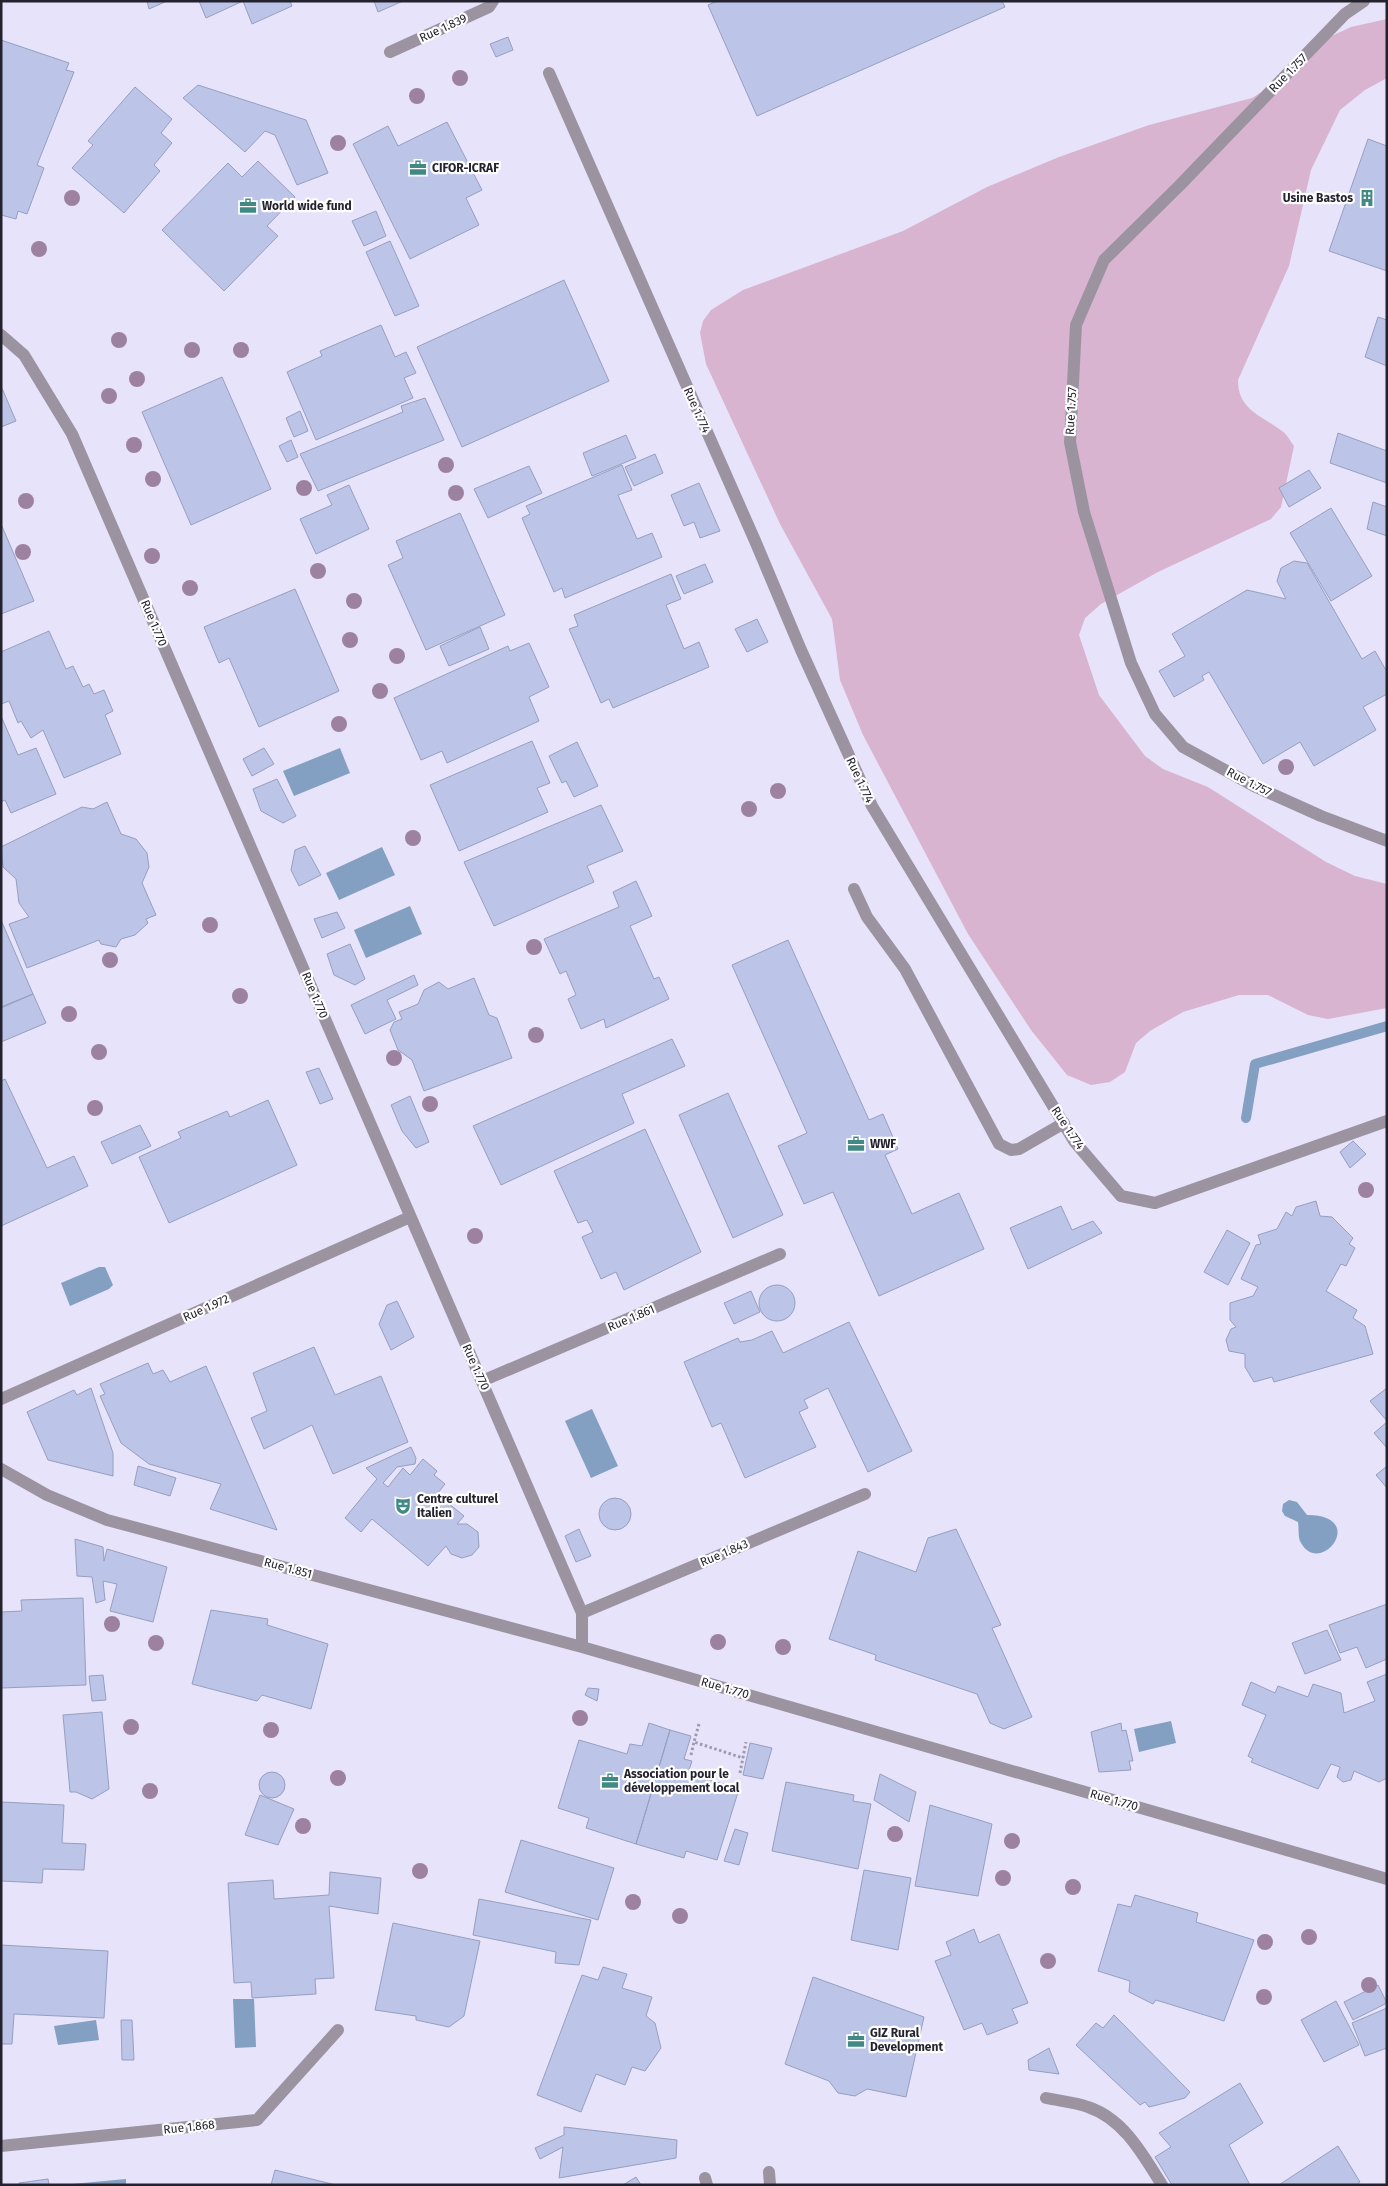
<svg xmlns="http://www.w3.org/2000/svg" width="1388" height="2186" font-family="'Fira Sans',sans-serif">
<rect width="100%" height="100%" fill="#e7e3fa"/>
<!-- green -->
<path fill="#d9b4d0" d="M1387 19V78L1365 90 1340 110 1311 170 1289 266 1238 380C1238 410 1261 415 1282 431 1287 434 1290 441 1294 446L1281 507 1271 519 1158 572 1101 604 1085 618 1079 635 1099 695 1145 756 1163 769 1208 787 1326 862 1355 876 1387 884V1008L1328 1019 1308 1015 1268 995H1239L1183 1012 1150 1031 1136 1043 1125 1072 1110 1082 1091 1085 1067 1075 1031 1030 968 934 863 735 840 680 832 619 780 524 706 364 700 333 703 321 711 310 743 290 903 231 987 187 1059 157 1149 125 1252 98 1273 85 1310 46 1351 27Z"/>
<!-- water -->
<path fill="#839fc1" d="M340 748 350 773 294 796 283 771Z
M382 847 395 875 339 900 326 873Z
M410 906 422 934 366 958 354 930Z
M99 1267H105L113 1285 109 1289 70 1306 61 1283Z
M592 1409 618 1466 591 1478 565 1421Z
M1289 1500 1297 1502 1307 1515C1370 1515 1319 1580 1300 1541 1298 1536 1299 1528 1298 1522L1285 1516 1282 1511 1283 1504Z
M1171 1721 1176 1743 1139 1752 1134 1729Z
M233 1999H254L256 2047 235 2048Z
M96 2020 99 2040 58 2045 54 2026Z
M126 2179V2185L72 2184Z"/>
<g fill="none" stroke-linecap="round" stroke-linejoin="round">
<!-- stream -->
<path stroke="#839fc1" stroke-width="10" d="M1246 1118 1255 1064 1387 1026"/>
</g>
<!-- building -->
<path fill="#bcc5e8" stroke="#969fc0" d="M147 1H167L149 9Z
M199 1H290L292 6 252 24 243 1 206 18Z
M374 1H403L378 12Z
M717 1H1002L1005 7 757 116 708 5Z
M508 37 513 50 496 57 490 44Z
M1 40 69 63 66 70 74 72 37 165 44 168 27 214 18 211 16 219 1 215Z
M198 85 306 120 328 173 297 185 275 135 265 131 245 152 183 98Z
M135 87 172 119 161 133 172 143 154 165 160 171 124 213 72 168 93 145 88 141Z
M447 122 482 190 466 198 479 225 410 259 353 144 388 126 398 146Z
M1368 139 1387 146V271L1329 251Z
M258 161 295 197 267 226 278 236 224 291 162 230 228 163 242 177Z
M376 211 386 236 364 246 352 221Z
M390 241 419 306 395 316 366 252Z
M564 280 609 381 462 447 417 347Z
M1378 317 1387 320V366L1365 357Z
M381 325 395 357 406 352 416 373 404 378 413 398 316 440 287 372 322 356 320 351Z
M222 377 271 489 191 525 142 412Z
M1 386 16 421 1 427Z
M425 398 444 440 318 491 300 454 403 412 401 406Z
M300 411 308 431 294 437 286 418Z
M1338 433 1387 451V483L1330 463Z
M626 435 636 458 592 476 583 453Z
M291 440 298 457 287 462 279 446Z
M655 454 663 473 634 486 625 467Z
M622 465 632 490 618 495 637 539 652 533 662 557 565 598 562 588 554 592 522 518 530 514 526 506Z
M529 466 542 493 488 518 474 489Z
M1309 470 1321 488 1289 507 1279 488Z
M699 483 720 531 700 538 694 522 684 526 671 495Z
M349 485 369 529 316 554 300 519 332 505 327 495Z
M1373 502 1387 507V536L1367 529Z
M1331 508 1372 576 1331 601 1290 533Z
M460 513 505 615 426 650 388 565 403 558 396 541Z
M1 524 34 601 1 614Z
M1294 561 1307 563 1362 659 1375 651 1387 672V694L1363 707 1376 730 1314 766 1300 742 1263 764 1209 672 1202 676 1204 680 1174 697 1159 671 1185 656 1172 634 1247 590 1286 599 1277 581 1281 568Z
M705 564 713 582 684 594 676 576Z
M671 574 681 599 666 605 684 649 699 642 709 667 613 708 609 699 601 703 569 629 578 626 574 615Z
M295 589 339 691 259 727 229 658 219 663 204 627Z
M757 619 768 642 747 652 735 629Z
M480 627 489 649 449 666 440 646Z
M49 631 66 669 73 666 83 687 89 684 94 694 104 690 113 711 105 715 121 754 64 778 43 730 31 738 21 721 18 723 9 701 1 704V652Z
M529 643 549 687 529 697 539 721 447 763 442 751 421 760 394 698 508 646 510 651Z
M1 716 18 755 36 748 56 794 11 813 5 800 1 802Z
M532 741 550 783 537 788 548 812 459 851 430 785Z
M577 742 598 786 574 797 566 781 562 783 549 756Z
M264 748 274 764 252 776 243 759Z
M277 779 296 816 283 823 261 811 253 789Z
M107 802 121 834 136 839 147 853 149 867 142 883 156 915 146 919 148 923 135 935 121 939 116 947 101 944 99 940 27 968 9 924 29 917 19 903 16 879 3 867 1 847 82 807 93 809Z
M601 805 623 851 587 866 594 882 494 926 464 862Z
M305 846 321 875 299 886 291 870 295 850Z
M636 881 652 916 630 926 654 979 659 977 669 999 606 1028 604 1019 581 1029 568 999 576 995 566 971 560 974 544 939 619 907 613 892Z
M337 912 345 928 322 938 314 919Z
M1 920 33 994 1 1007Z
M788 940 869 1120 883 1114 898 1149 885 1155 912 1214 959 1193 984 1249 879 1296 833 1192 804 1204 778 1146 807 1133 732 965Z
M350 944 365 979 355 985 334 975 327 954Z
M414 975 418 985 387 1000 396 1019 365 1034 351 1005Z
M474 978 489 1015 497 1018 512 1058 424 1091 412 1060 398 1050 390 1030 394 1022 402 1019 399 1012 418 1004 424 990 439 982 448 989Z
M33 994 46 1023 1 1042V1008Z
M672 1039 685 1066 622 1094 634 1123 501 1185 473 1126Z
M319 1068 333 1099 320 1104 306 1072Z
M5 1079 47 1168 74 1156 88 1186 1 1226V1081Z
M728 1093 783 1215 733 1238 679 1115Z
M410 1096 429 1142 416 1148 402 1131 391 1105Z
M268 1100 297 1165 169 1223 139 1157 181 1138 178 1132 227 1111 230 1117Z
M140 1125 151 1146 112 1164 101 1142Z
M645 1129 701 1252 624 1290 616 1272 601 1279 582 1237 593 1232 587 1220 578 1223 554 1171Z
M1353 1141 1366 1154 1350 1168 1340 1152Z
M1316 1201 1320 1216 1332 1217 1353 1238 1349 1244 1355 1248 1346 1266 1341 1264 1326 1291 1357 1310 1353 1318 1365 1326 1373 1354 1274 1382 1272 1377 1254 1382 1245 1367V1354L1229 1351 1226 1340 1231 1329 1236 1327 1230 1320V1303L1253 1296 1258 1287 1241 1279 1256 1245 1261 1244 1258 1235 1277 1229 1286 1212 1292 1216 1296 1207Z
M1061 1206 1072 1230 1093 1221 1102 1233 1028 1269 1010 1228Z
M1227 1230 1250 1243 1228 1285 1204 1272Z
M759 1303a18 18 0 1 1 36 0a18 18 0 1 1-36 0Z
M751 1291 760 1312 734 1324 724 1303Z
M397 1301 414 1337 391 1350 379 1324 387 1305Z
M849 1322 912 1451 868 1472 828 1388 804 1400 808 1408 799 1412 816 1447 745 1478 721 1423 712 1427 684 1362 738 1338 740 1342 752 1340 772 1331 783 1353Z
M314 1347 335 1395 381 1376 408 1442 333 1474 312 1425 264 1449 251 1418 267 1411 253 1373Z
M148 1363 153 1374 163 1370 170 1382 206 1366 277 1530 210 1509 221 1484 149 1464 121 1443 100 1396 105 1394 100 1384Z
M91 1388 113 1453V1476L48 1460 27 1412 74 1390 77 1395Z
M1387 1388V1421L1370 1401Z
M1387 1422V1448L1374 1433Z
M411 1447 416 1458 415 1464 397 1467 383 1483 388 1487 403 1468 410 1475 423 1459 437 1471 434 1475 445 1484 437 1494 464 1516 457 1524H467L478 1532 479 1547 472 1555 462 1558 451 1554 446 1546 428 1566 372 1519 361 1532 345 1518 377 1479 366 1468Z
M138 1466 176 1478 170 1496 134 1485Z
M1387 1466V1488L1376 1475Z
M599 1514a16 16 0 1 1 32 0a16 16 0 1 1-32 0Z
M579 1529 591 1556 576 1562 565 1536Z
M956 1529 1001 1625 992 1628 1032 1717 1004 1729 990 1723 977 1694 875 1660 876 1655 829 1639 858 1551 916 1572 928 1538Z
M75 1539 103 1547 104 1561 107 1549 167 1567 153 1622 110 1611 117 1584 103 1581 105 1600 96 1603 92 1577 77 1576Z
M83 1598 86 1685 1 1688V1612L22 1611 21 1600Z
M1387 1604V1659L1366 1668 1357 1647 1340 1653 1329 1625Z
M211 1610 268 1619 267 1625 328 1644 311 1709 262 1695 257 1701 192 1684Z
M1327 1630 1341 1660 1305 1674 1292 1643Z
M1387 1674V1778L1379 1782 1354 1771 1351 1780 1343 1782 1337 1777 1340 1767 1331 1764 1318 1789 1251 1762 1253 1759 1248 1756 1266 1715 1242 1705 1251 1682 1275 1693 1278 1686 1308 1697 1313 1684 1341 1693 1344 1713 1375 1701 1367 1682Z
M103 1675 106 1700 92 1701 89 1676Z
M588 1688 599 1689 597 1701 585 1695Z
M102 1712 109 1789 92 1799 76 1792H70L63 1715Z
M649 1723 670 1730 636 1844 586 1828 589 1818 558 1808 579 1740 627 1754 630 1744 642 1746Z
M1121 1723 1122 1731 1126 1730 1133 1761H1129L1131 1770 1099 1772 1091 1732Z
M670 1730 691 1736 684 1759 692 1761 688 1773 739 1789 717 1860 686 1851 684 1858 636 1844Z
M750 1743 772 1748 763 1779 743 1775Z
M259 1785a13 13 0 1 1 26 0a13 13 0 1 1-26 0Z
M880 1774 916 1792 909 1822 874 1800Z
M786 1782 854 1795 853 1801 871 1804 858 1869 772 1851Z
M260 1795 294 1809 278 1845 245 1835Z
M1 1802 64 1805 62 1843 86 1844 84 1870 43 1869 42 1883 1 1881Z
M930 1805 992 1824 978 1896 915 1886Z
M735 1829 748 1833 739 1865 724 1861Z
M521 1840 614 1868 598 1920 505 1892Z
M864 1870 911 1878 898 1950 851 1940Z
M330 1872 381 1878 378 1914 329 1906 334 1978 315 1979 316 1994 252 1998 251 1982 234 1983 228 1883 273 1880 274 1899 329 1895Z
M1135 1895 1198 1913 1196 1922 1254 1940 1224 2021 1156 2000 1153 2004 1129 1992 1130 1981 1098 1971 1118 1904 1131 1907Z
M479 1899 591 1920 579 1965 555 1963 556 1952 473 1935Z
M393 1923 480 1941 464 2016 449 2027 416 2020V2016L375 2010Z
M974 1929 979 1943 999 1934 1028 2003 1012 2009 1018 2023 987 2035 982 2023 964 2030 935 1961 951 1955 946 1942Z
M1 1945 108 1951 104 2018 14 2014 12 2044H1Z
M603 1967 627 1974 622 1988 652 1997 646 2016 655 2023 661 2048 645 2071 632 2067 625 2085 596 2074 581 2112 537 2095 582 1975 598 1980Z
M813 1977 924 2017 906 2097 867 2089 855 2096 838 2093 829 2081 785 2064Z
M1378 1985 1387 2003 1353 2020 1344 2002Z
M1336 2001 1359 2045 1324 2062 1301 2020Z
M1387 2008V2048L1365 2056 1352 2023Z
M1114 2015 1190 2092 1185 2098 1149 2107 1145 2102 1140 2105 1076 2045 1096 2023 1103 2028Z
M121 2020H132L134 2060H122Z
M1049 2048 1059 2074 1029 2070 1028 2060Z
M1240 2083 1263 2123 1229 2145 1250 2185H1172L1155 2157 1171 2147 1159 2133Z
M564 2127 677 2140 676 2158 559 2178 563 2147 540 2159 535 2148 564 2135Z
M1338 2146 1360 2182 1356 2185H1279Z
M275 2170 336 2185H271Z
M636 2177 641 2185H623Z
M48 2179 49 2185H19V2183Z"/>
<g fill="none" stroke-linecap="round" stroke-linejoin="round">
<!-- path -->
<path stroke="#9e9bae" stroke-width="3" stroke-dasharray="2.5 2.5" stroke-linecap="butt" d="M699 1724 694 1742 743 1758
M691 1755 694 1742
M740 1773 746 1742"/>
<!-- minor -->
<path stroke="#9c93a1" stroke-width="12" d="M1364 1 1345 14 1180 185 1104 260 1076 325 1070 442 1084 512 1131 663 1155 714 1183 747 1254 786 1321 816 1387 841
M390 52 489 7 493 1
M549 73 756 543 801 650 872 806 1074 1141 1121 1196 1155 1203 1387 1121
M1 335 24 355 72 434 582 1613V1647L1387 1879
M854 889 867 917 905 969 999 1144 1011 1150 1019 1149 1064 1123
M482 1381 780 1254
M1 1399 410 1217
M1 1469 47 1495 107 1520 582 1647
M582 1613 865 1494
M1046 2098C1060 2101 1075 2102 1088 2107 1124 2119 1143 2155 1162 2185
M1 2146 257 2120 338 2030
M769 2172 770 2185
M705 2178 707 2185"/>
</g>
<!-- trees -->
<g fill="#9d81a0">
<circle cx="460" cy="78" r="8"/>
<circle cx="417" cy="96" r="8"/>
<circle cx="338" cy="143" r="8"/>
<circle cx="72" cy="198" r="8"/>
<circle cx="39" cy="249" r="8"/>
<circle cx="119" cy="340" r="8"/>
<circle cx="192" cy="350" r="8"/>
<circle cx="241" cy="350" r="8"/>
<circle cx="137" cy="379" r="8"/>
<circle cx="109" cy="396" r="8"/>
<circle cx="134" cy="445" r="8"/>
<circle cx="446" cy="465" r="8"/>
<circle cx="153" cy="479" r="8"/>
<circle cx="304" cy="488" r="8"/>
<circle cx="456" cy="493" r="8"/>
<circle cx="26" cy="501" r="8"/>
<circle cx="23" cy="552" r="8"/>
<circle cx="152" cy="556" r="8"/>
<circle cx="318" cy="571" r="8"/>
<circle cx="190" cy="588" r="8"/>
<circle cx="354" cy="601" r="8"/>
<circle cx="350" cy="640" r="8"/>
<circle cx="397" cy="656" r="8"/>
<circle cx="380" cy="691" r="8"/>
<circle cx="339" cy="724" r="8"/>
<circle cx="1286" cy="767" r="8"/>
<circle cx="778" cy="791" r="8"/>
<circle cx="749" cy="809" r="8"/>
<circle cx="413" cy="838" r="8"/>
<circle cx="210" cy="925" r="8"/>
<circle cx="534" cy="947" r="8"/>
<circle cx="110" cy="960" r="8"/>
<circle cx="240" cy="996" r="8"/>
<circle cx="69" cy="1014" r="8"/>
<circle cx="536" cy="1035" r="8"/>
<circle cx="99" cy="1052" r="8"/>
<circle cx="394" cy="1058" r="8"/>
<circle cx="430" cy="1104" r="8"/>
<circle cx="95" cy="1108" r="8"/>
<circle cx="1366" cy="1190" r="8"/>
<circle cx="475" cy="1236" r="8"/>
<circle cx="112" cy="1624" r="8"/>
<circle cx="718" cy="1642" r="8"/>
<circle cx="156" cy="1643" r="8"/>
<circle cx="783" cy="1647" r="8"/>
<circle cx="580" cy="1718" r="8"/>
<circle cx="131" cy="1727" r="8"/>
<circle cx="271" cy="1730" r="8"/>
<circle cx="338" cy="1778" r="8"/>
<circle cx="150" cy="1791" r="8"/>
<circle cx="303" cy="1826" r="8"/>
<circle cx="895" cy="1834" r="8"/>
<circle cx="1012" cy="1841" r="8"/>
<circle cx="420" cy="1871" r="8"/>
<circle cx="1003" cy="1878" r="8"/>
<circle cx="1073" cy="1887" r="8"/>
<circle cx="633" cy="1902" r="8"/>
<circle cx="680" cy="1916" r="8"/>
<circle cx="1309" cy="1937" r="8"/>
<circle cx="1265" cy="1942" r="8"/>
<circle cx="1048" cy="1961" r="8"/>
<circle cx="1369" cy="1985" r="8"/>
<circle cx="1264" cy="1997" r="8"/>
</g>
<!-- icons -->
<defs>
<g id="office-bare" transform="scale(1.35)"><path d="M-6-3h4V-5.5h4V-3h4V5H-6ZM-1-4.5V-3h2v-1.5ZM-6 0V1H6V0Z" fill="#428986" stroke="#fff" stroke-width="2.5" paint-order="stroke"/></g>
<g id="building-bare" transform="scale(1.35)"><path d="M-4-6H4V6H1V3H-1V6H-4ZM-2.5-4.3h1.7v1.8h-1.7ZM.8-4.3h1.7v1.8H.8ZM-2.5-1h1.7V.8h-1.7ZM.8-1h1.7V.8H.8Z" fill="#428986" stroke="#fff" stroke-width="2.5" paint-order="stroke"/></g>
<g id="theatre-bare" transform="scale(1.35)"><path d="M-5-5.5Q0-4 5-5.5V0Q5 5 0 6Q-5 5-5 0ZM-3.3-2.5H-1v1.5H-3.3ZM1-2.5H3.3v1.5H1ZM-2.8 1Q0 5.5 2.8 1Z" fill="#428986" stroke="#fff" stroke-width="2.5" paint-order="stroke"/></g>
</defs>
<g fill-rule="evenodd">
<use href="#office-bare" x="418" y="168"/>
<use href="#building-bare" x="1367" y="198"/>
<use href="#office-bare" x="248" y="206"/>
<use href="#office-bare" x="856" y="1144"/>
<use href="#theatre-bare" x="403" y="1506"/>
<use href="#office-bare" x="610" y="1781"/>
<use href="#office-bare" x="856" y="2040"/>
</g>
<g text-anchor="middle" stroke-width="4.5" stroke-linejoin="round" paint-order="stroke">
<!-- street labels -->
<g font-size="12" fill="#24222f" stroke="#fff">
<text transform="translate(443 28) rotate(-25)" y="4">Rue 1.839</text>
<text transform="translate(1288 73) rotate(-46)" y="4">Rue 1.757</text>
<text transform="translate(697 410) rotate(66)" y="4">Rue 1.774</text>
<text transform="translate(1071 411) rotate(-87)" y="4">Rue 1.757</text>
<text transform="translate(154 623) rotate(67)" y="4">Rue 1.770</text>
<text transform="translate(860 780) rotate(65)" y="4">Rue 1.774</text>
<text transform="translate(1249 782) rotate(27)" y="4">Rue 1.757</text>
<text transform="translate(315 995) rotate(67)" y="4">Rue 1.770</text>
<text transform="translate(1068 1128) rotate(56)" y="4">Rue 1.774</text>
<text transform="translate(206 1308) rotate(-24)" y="4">Rue 1.972</text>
<text transform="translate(631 1318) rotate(-23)" y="4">Rue 1.861</text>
<text transform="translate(476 1367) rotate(66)" y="4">Rue 1.770</text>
<text transform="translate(724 1553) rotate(-23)" y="4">Rue 1.843</text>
<text transform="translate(288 1568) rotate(15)" y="4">Rue 1.851</text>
<text transform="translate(725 1688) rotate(16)" y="4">Rue 1.770</text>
<text transform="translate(1114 1800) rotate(16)" y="4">Rue 1.770</text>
<text transform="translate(189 2127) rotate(-6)" y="4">Rue 1.868</text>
</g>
<!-- poi labels -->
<g font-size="12" font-weight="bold" fill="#24222f" stroke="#fff" text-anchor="start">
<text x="432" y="172">CIFOR-ICRAF</text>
<text x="1353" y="202" text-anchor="end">Usine Bastos</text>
<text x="262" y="210">World wide fund</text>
<text x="870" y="1148">WWF</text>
<text x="417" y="1503">Centre culturel<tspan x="417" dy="14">Italien</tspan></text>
<text x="624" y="1778">Association pour le<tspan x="624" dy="14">développement local</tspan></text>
<text x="870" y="2037">GIZ Rural<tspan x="870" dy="14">Development</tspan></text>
</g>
</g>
<!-- border -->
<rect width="1388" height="2186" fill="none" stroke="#24222f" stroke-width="5"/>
</svg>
